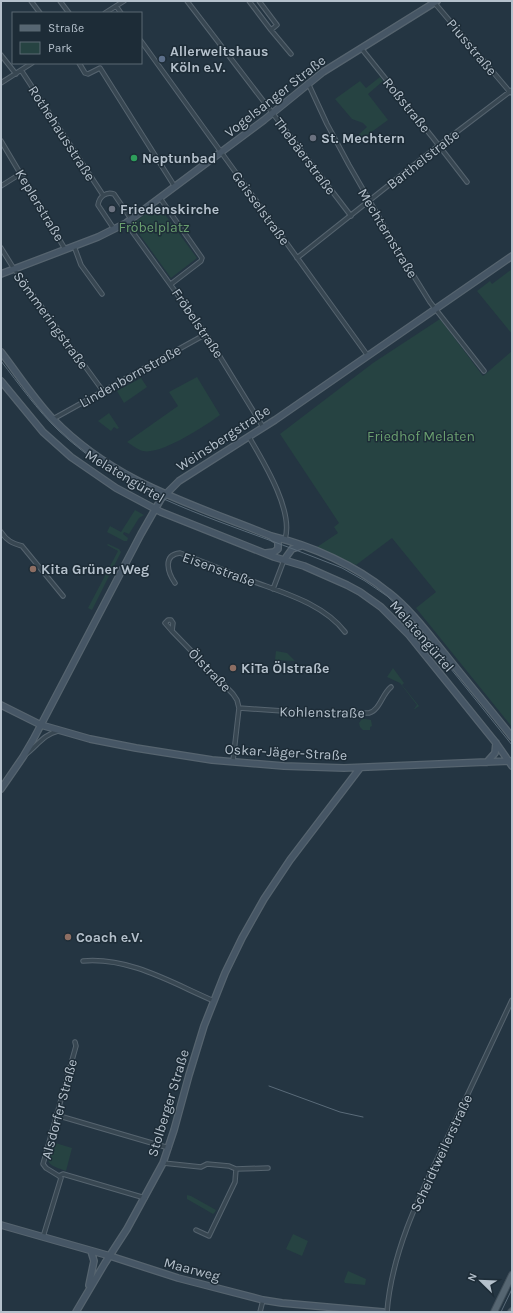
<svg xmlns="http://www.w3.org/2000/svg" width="513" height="1313" font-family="Karla,sans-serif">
<rect width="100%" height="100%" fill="#243542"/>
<!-- green -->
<path fill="#264342" d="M380 77 383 81 368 94 388 120 359 141 356 137 367 127 363 123 352 119 335 99 360 81 366 88Z
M158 205 197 258 171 278 132 224Z
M512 269V334L477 291 490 281 492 284Z
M440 319 483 376 512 351V727L416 608 436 592 392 538 356 565 317 547 338 533 334 527 339 523 280 434 373 363Z
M197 377 220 415C205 426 161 455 143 451 138 450 132 445 127 442L178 406 169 392Z
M141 378 147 387 124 403 117 391Z
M109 413 119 428 117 429 114 427 111 431 98 421Z
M135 510 144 515 139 518 129 534 124 532 123 534 128 538 127 541H124L107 532 110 526 121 532Z
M108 544 119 549 121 552 92 610 88 608 118 551 107 545Z
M276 651 287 653 295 661 275 660Z
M393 668 404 683 402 685 419 706 415 709H414L417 705 400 683 387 677Z
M362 719H366L371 720 372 726 370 727V730H363L360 727 359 723Z
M52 1142 72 1148 66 1171C44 1164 46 1162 52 1142Z
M187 1195 191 1196 216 1210 215 1212 213 1214 187 1199Z
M293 1234 308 1241 302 1256 286 1249Z
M348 1271 366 1279 365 1285 345 1283 344 1281Z"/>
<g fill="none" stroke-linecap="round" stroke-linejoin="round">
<!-- street casing -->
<g stroke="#56646f" stroke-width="5.5">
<path id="street" d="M31 1 40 13
M60 1 69 13
M187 1 351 216
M249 1 271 30 291 54
M259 1 277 25 271 30
M433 1 510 92 512 93
M116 6 121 13
M105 13 124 1
M141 41 368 356
M361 48 433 138 467 182
M1 55 16 74
M79 63 85 73 88 74 100 68 175 187
M21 70 103 195
M1 83 32 63
M308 83 327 124 349 165 402 257 430 302 484 371
M1 141 65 249
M1 186 20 174
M160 198 202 258 201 261 171 284
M126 223 206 334 263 427
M114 229 98 205C99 197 106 191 114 194L131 219
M74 246 81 265 102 294
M1 248 14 269 103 391
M297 258 433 150 512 90
M53 419 206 334
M249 437C263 461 294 511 285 539
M1 532C7 541 12 543 22 546L63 596
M175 583C168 573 162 555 180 553 204 562 228 572 252 581 284 593 324 604 345 632
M273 589 284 560
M172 631 173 623 171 620H168L165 623 172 631 233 694 237 700 239 708 233 761
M239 708 312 713H369C380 710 382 694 391 687
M25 755C37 746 44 734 58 731
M83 961C130 957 172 983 214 1001
M56 1115 169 1148
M163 1163 201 1167 207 1164 229 1166 236 1169 268 1168
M59 1176 46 1168 43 1164 76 1046 75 1042
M59 1176 63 1174 145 1198
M196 1230 209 1236 235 1182 236 1169
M43 1237 61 1178 59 1176
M260 1312 263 1300
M387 1312C392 1248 423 1189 450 1132 471 1088 491 1044 512 1000"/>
</g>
<!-- secondary casing -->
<g stroke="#56646f" stroke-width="8">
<path id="secondary" d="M1 274 98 237 126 223 264 120 323 72 437 1
M1 352C18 374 34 399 53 419 115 483 192 504 271 536 312 546 355 565 388 592 410 609 427 632 445 654 467 682 490 709 512 737
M1 381 43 432 71 457 116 488 161 512 274 557 304 566 347 585 360 592 381 607 409 635 496 743 512 766
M266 553 274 552 278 549V541L273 538
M284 560 292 549 301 546
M1 705 41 725 90 739 136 748 212 760 284 766 344 768 512 761
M487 762 495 753 496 743
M1 789 23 757 33 740 141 534 161 499 179 481 275 420 512 256
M1 1225 110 1256 178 1278 263 1300 282 1303 383 1312
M89 1285 94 1261 91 1251
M76 1312 105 1263 127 1229 163 1163 174 1130 189 1075 204 1026 225 973 242 938 264 899 290 860 360 768"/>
</g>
<!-- primary casing -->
<g stroke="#42505b" stroke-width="8">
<path id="primary" d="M494 1312 512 1275
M511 1312 512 1311"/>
</g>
<!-- street -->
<use href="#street" stroke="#384752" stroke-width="3.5"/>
<!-- secondary -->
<use href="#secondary" stroke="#465665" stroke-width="5.5"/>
<!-- primary -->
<use href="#primary" stroke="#566672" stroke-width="6"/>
<!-- tram -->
<path stroke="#5a6b79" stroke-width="1" d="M1 361C19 384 37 410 59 431 117 485 184 509 258 536 286 546 314 557 342 568L365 581 387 596 410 618 512 745
M269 1086 340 1112 363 1117
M501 1312 512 1289"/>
</g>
<!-- markers -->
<circle fill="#5c6f8a" stroke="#1d2c37" stroke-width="1.5" cx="162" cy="59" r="4"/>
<g fill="#6b7280" stroke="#1d2c37" stroke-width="1.5">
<circle cx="313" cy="138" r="4"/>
<circle cx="112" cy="209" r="4"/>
</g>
<circle fill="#2e9e5b" stroke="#1d2c37" stroke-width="1.5" cx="134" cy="158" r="4"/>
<g fill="#8d6e63" stroke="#1d2c37" stroke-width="1.5">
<circle cx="33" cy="569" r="4"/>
<circle cx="233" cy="668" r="4"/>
<circle cx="68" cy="937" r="4"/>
</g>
<g text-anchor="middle" stroke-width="3" stroke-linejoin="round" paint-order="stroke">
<!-- street labels -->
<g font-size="14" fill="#b5c1cc" stroke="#1d2c37">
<text transform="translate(472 47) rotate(50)" y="5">Piusstraße</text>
<text transform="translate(275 96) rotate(-38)" y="5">Vogelsanger Straße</text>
<text transform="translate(407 105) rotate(51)" y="5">Roßstraße</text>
<text transform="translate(62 133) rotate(57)" y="5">Rothehausstraße</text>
<text transform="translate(305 156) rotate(53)" y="5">Thebäerstraße</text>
<text transform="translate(423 159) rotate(-38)" y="5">Barthelstraße</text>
<text transform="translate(40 205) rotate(59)" y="5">Keplerstraße</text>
<text transform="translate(261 208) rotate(54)" y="5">Geisselstraße</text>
<text transform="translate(388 233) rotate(59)" y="5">Mechternstraße</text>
<text transform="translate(51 320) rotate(54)" y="5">Sömmeringstraße</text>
<text transform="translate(198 323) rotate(56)" y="5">Fröbelstraße</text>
<text transform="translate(130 376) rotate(-29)" y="5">Lindenbornstraße</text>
<text transform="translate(223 438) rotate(-33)" y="5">Weinsbergstraße</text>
<text transform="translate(125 476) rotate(31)" y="5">Melatengürtel</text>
<text transform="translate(219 569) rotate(20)" y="5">Eisenstraße</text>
<text transform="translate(422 636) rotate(49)" y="5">Melatengürtel</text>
<text transform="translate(210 670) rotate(46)" y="5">Ölstraße</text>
<text transform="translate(322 712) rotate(1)" y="5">Kohlenstraße</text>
<text transform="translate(286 752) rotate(3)" y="5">Oskar-Jäger-Straße</text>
<text transform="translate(168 1103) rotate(-73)" y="5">Stolberger Straße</text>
<text transform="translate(59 1109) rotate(-75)" y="5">Alsdorfer Straße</text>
<text transform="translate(441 1153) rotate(-65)" y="5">Scheidtweilerstraße</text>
<text transform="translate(192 1269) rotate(15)" y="5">Maarweg</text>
</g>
<!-- poi labels -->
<g font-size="14" font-weight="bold" fill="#b5c1cc" stroke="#1d2c37" text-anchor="start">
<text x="170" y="56">Allerweltshaus<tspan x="170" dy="16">Köln e.V.</tspan></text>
<text x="321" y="143">St. Mechtern</text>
<text x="142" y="163">Neptunbad</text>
<text x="120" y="214">Friedenskirche</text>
<text x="41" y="574">Kita Grüner Weg</text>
<text x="241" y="673">KiTa Ölstraße</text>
<text x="76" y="942">Coach e.V.</text>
</g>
<!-- park labels -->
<g font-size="14" fill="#6a9f6f" stroke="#1d2c37">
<text x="154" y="232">Fröbelplatz</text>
<text x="421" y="441">Friedhof Melaten</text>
</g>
</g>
<!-- border -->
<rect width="513" height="1313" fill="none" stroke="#b5c1cc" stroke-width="4"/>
<!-- legend -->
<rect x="12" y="12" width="130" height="52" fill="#1d2c37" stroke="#5a6873"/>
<rect x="20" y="25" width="20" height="6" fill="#566672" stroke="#5a6873"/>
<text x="48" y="32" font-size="12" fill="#b5c1cc">Straße</text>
<rect x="20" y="42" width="20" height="12" fill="#264342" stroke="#5a6873"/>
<text x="48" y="52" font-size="12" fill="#b5c1cc">Park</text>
<!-- north arrow -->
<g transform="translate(481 1281) rotate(293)" stroke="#1d2c37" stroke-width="3" paint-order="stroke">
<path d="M0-3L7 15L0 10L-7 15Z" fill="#b5c1cc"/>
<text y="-6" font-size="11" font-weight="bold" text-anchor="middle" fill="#b5c1cc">N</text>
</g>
</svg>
